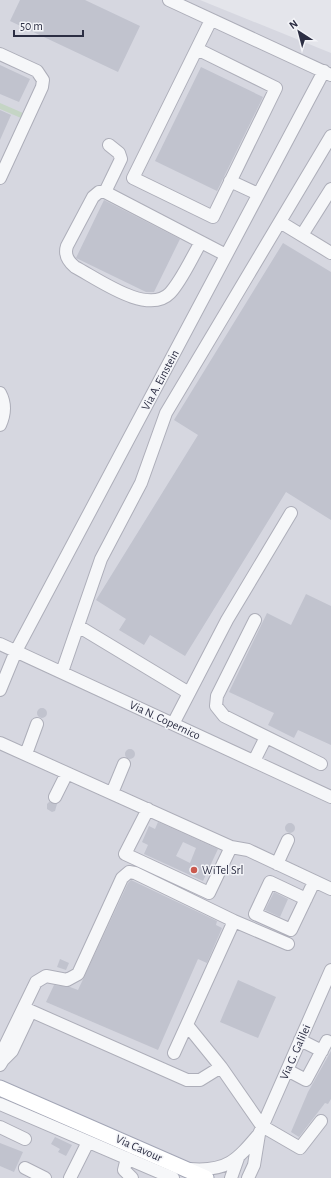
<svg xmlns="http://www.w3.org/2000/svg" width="331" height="1178" font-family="'Alegreya Sans',sans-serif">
<rect width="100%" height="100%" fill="#e4e5eb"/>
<!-- built -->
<path fill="#d6d7e0" d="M0 0H200L331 53V1178H0Z"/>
<!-- green -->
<path fill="#c5d5c5" d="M0 103 23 113 21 118 0 109Z"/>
<!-- building -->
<path fill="#c1c3ce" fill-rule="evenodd" d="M20 0H85L140 26 118 72 10 21Z
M0 65 30 79 19 102 0 94Z
M201 67 263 97 217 191 155 161Z
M0 110 11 115 0 140Z
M104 200 180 239 154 292H146L76 258Z
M283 243 331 272V520L286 492 185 656 150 635 144 645 119 630 126 619 96 600 198 435 174 420Z
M306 594 331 606V745L298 730 294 738 268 725 274 713 229 692 267 613 291 625Z
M37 713a5 5 0 1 1 10 0a5 5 0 1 1-10 0Z
M125 754a5 5 0 1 1 10 0a5 5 0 1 1-10 0Z
M49 802 57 804 55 811 52 812 47 809V804Z
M158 822 218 849 203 881 144 854 148 845 142 842 149 826 155 829ZM183 842 196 848 190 863 176 856Z
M285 828a5 5 0 1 1 10 0a5 5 0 1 1-10 0Z
M131 880 217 921 216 925 222 928 207 963 198 959 158 1050 46 1002 54 985 70 987 78 990 128 883Z
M274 892 288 899 280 917 265 910Z
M60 959 69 963 66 970 57 967Z
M238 980 276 997 258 1038 220 1022Z
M331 1051V1099L328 1104 325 1103 299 1137 291 1132 308 1092Z
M55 1137 72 1145 66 1156 58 1152 60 1149 51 1144Z
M0 1143 23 1152 14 1172 0 1166Z"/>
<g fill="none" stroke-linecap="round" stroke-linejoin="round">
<!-- minor casing -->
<g stroke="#adaeb9" stroke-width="14">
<path id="minor" d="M169 0 331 75
M197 49 276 88 213 217 133 178 211 20
M0 54 37 71 43 80 42 87 0 178
M230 181 258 194
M105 192 121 159 119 153 109 145
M280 222 331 253
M302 235 331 189
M201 242C192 257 182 280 170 293 148 316 98 279 75 267 68 261 64 255 67 246L93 197 99 192H105L226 255
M0 393C6 404 5 414 0 425
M255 620 217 696 216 706 224 716 321 764
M78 626 189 693
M0 644 331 797
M62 672 101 559 141 483 166 413 331 136
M0 690 16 651 324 71
M173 724 227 620 291 513
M0 743 231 847 248 850 331 889
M26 754 37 724
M254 761 266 737
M112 793 124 764
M55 797 67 773
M148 809 125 854 209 893 231 847
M277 864 288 840
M306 899 270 882 255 914 291 930 314 882
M24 1008 187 1080H200L221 1067
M187 1025 221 1067 262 1126 300 1148 321 1121
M300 1040 322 1051
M174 1053 234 921
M3 1060 12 1051 29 1015
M0 1065 3 1060 2 1054 4 1048 36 982 46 976 67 980 78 974 122 878 129 872 135 873 234 921 288 944
M287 1070 306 1080 327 1041
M0 1104 173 1178
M0 1127 25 1139
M127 1158 124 1170 132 1178
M25 1168 45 1178
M190 1169C227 1172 237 1160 259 1134
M70 1178 88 1142
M231 1178 238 1158
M248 1178 254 1165 259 1134 331 970"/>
</g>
<!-- major casing -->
<g stroke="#a3a6b6" stroke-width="17">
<path id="major" d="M0 1088 206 1178"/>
</g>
<!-- minor -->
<use href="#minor" stroke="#f6f7f9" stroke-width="12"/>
<!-- major -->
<use href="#major" stroke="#fff" stroke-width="15"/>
</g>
<!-- markers -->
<circle fill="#ca5a4e" stroke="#f3f4f8" stroke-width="1.5" cx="194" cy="870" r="4"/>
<g text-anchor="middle" stroke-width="3" stroke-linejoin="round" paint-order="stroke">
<!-- street labels -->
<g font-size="12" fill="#2c2e43" stroke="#f3f4f8">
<text transform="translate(160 380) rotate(-62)" y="4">Via A. Einstein</text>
<text transform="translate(165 720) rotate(25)" y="4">Via N. Copernico</text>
<text transform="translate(295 1052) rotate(-66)" y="4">Via G. Galilei</text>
<text transform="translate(139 1148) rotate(24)" y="4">Via Cavour</text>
</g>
<!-- poi labels -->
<g font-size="12" fill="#2c2e43" stroke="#f3f4f8" text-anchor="start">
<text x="202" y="874">WiTel Srl</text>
</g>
</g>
<!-- north arrow -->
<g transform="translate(299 32) rotate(324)" stroke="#f3f4f8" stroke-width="3" paint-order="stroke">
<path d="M0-3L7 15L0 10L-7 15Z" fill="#2c2e43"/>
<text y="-6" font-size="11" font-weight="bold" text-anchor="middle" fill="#2c2e43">N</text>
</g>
<!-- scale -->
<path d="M14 30v6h69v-6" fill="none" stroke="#2c2e43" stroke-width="2"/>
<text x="20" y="30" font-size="12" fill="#2c2e43" stroke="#f3f4f8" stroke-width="3" paint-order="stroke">50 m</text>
</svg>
